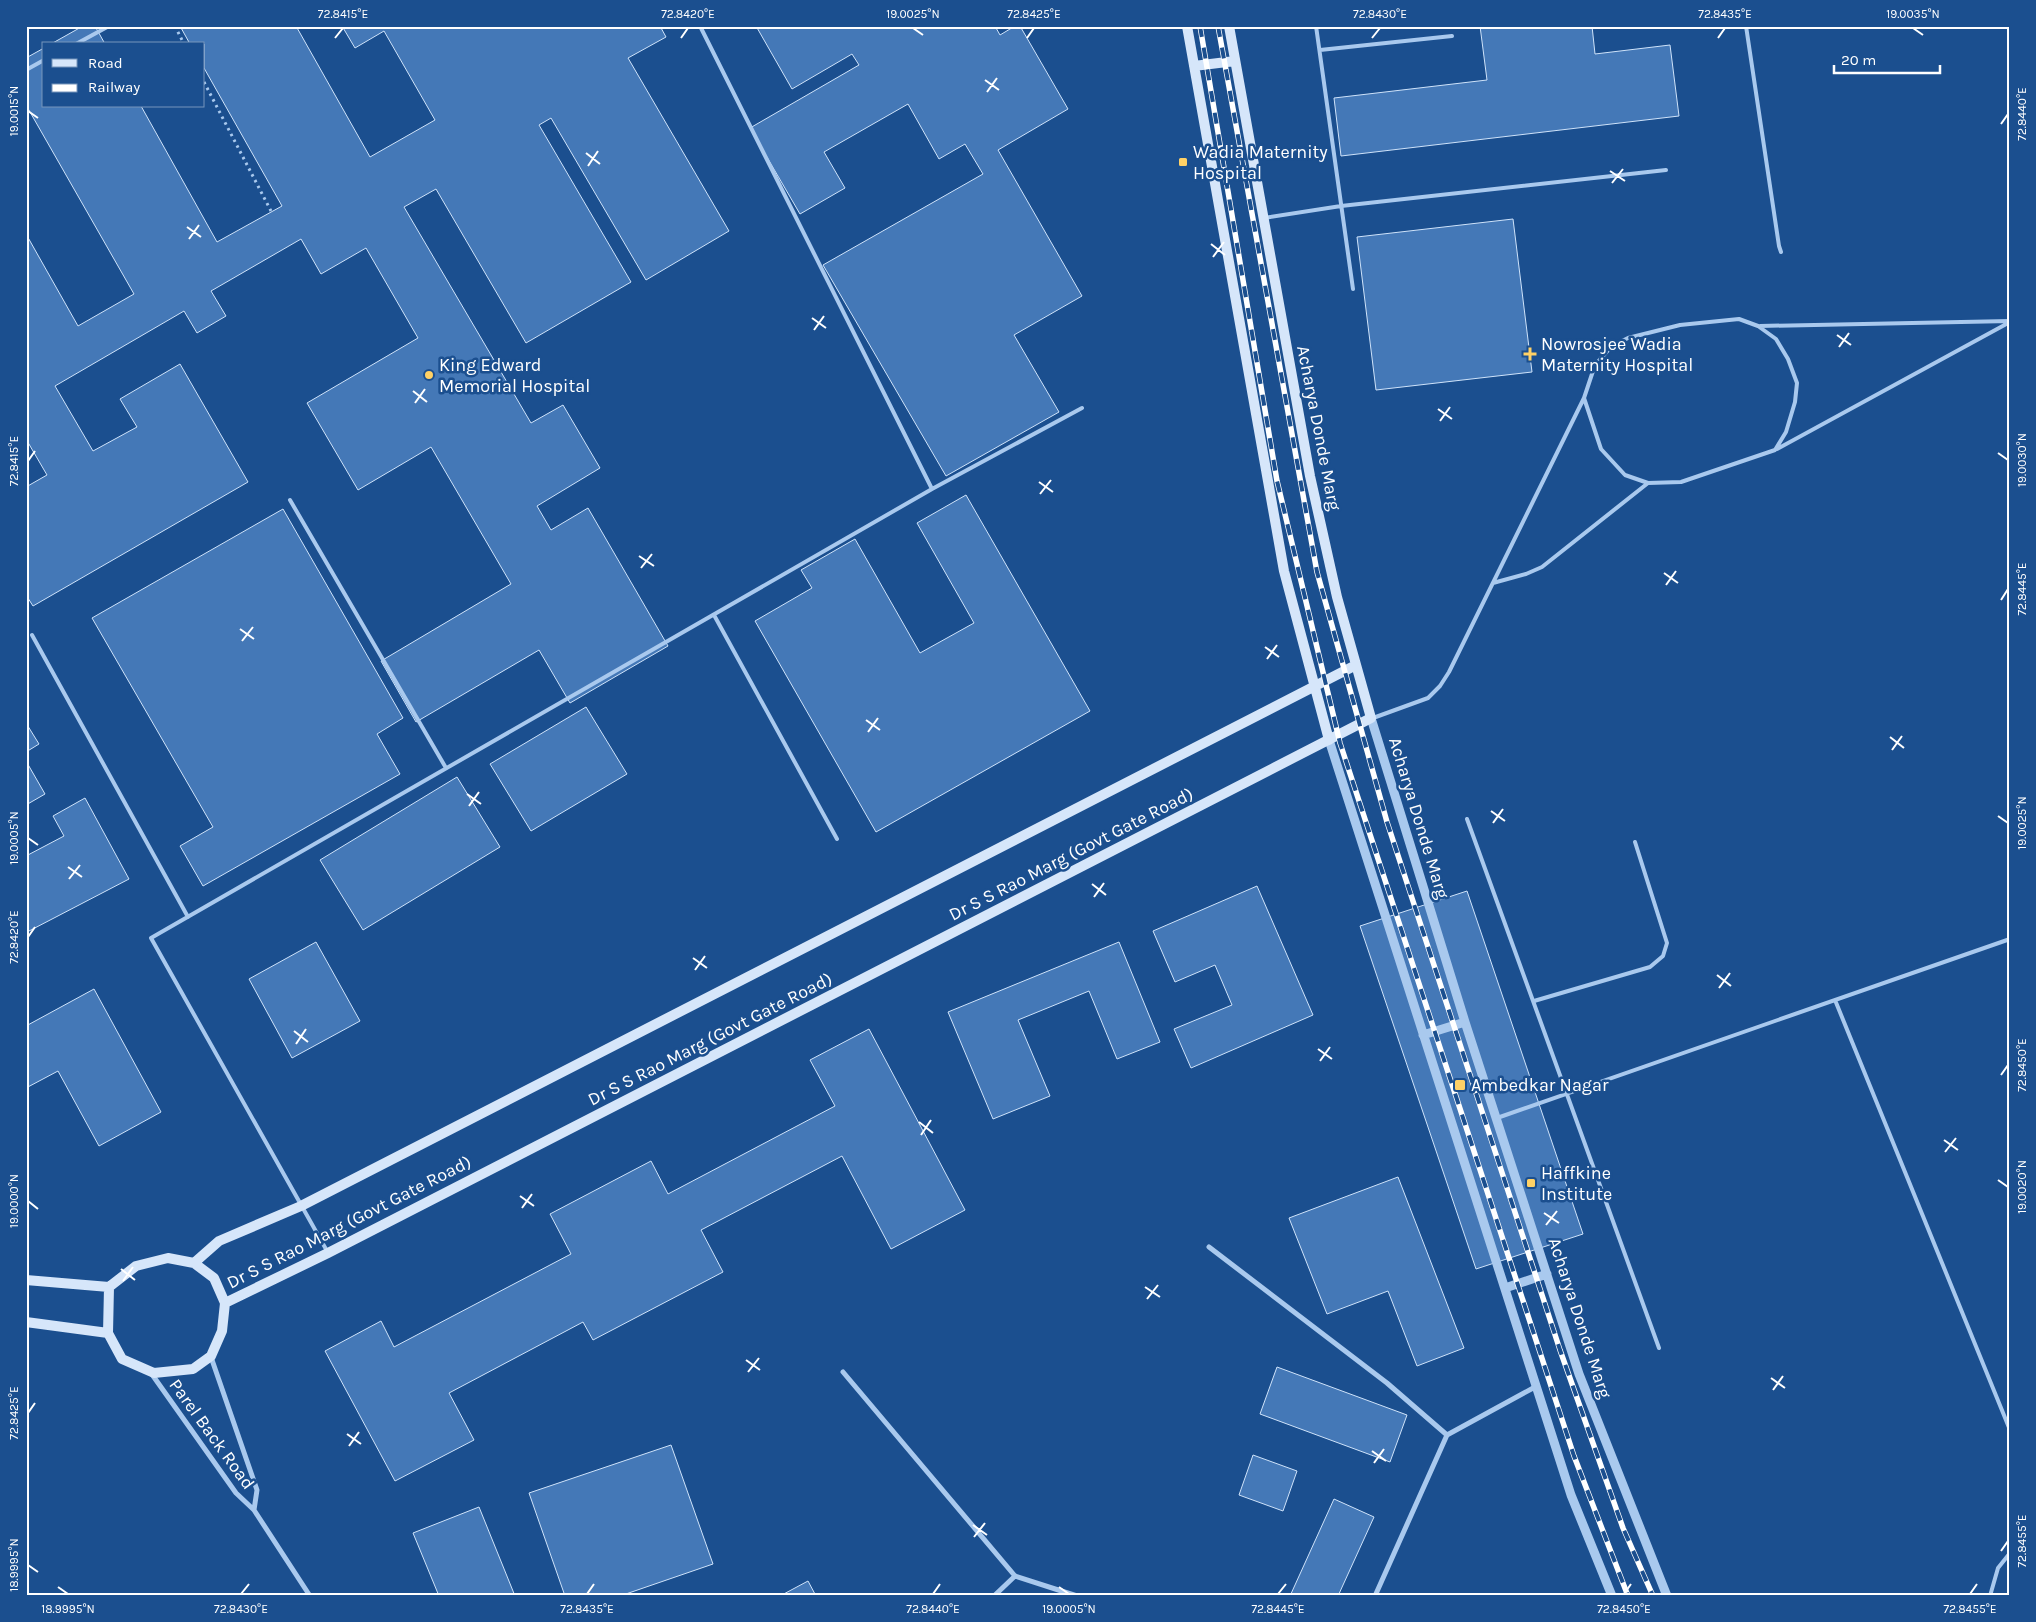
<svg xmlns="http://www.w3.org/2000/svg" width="2036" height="1622" font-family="Karla,sans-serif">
<rect width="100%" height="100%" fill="#1b4f8f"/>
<!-- building -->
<path fill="#4478b7" stroke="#cfe3fa" d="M83 26H95L105 44H51Z
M180 26H296L370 157 435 120 384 31 355 48 342 26H660L666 37 628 58 729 231 646 280 551 118 539 125 631 282 526 343 436 189 404 207 531 423 563 405 600 468 537 506 551 530 588 508 668 646 570 703 539 650 416 722 381 661 511 584 431 447 358 490 307 403 418 338 366 248 321 274 301 239 211 291 226 316 197 333 184 311 55 386 93 451 137 427 120 399 180 364 248 482 33 606 26 595V487L47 475 26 439V234L78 326 134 294 26 105V58L44 48V106H141L217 242 282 206 204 68V44H190Z
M756 26H995L1000 35 1015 26H1020L1068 109 998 150 1082 296 1014 335 1059 412 946 476 823 265 983 174 965 144 939 159 908 104 824 152 845 188 800 214 750 128 859 65 852 54 792 89Z
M1480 26H1592L1595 54 1670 45 1679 116 1341 156 1334 98 1487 80Z
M1513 219 1532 372 1376 390 1357 237Z
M966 495 1090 711 876 832 755 621 812 588 801 570 855 539 920 653 974 623 917 523Z
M283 509 403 718 377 734 400 774 203 886 180 846 213 827 92 618Z
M586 707 627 774 531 831 490 764Z
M26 723 39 744 26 752Z
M26 761 45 794 26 805Z
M457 777 500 847 363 930 320 860Z
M85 798 129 879 29 931 26 926V856L64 836 53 816Z
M1257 886 1313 1015 1191 1068 1174 1029 1232 1005 1215 965 1175 982 1153 931Z
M1467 891 1583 1234 1476 1269 1360 926Z
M316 942 360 1021 292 1058 249 979Z
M1119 942 1160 1042 1117 1059 1089 991 1018 1020 1050 1096 993 1119 948 1012Z
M94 989 161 1112 99 1146 58 1071 26 1088V1026Z
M869 1029 965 1210 891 1249 842 1156 701 1230 723 1272 593 1340 583 1322 449 1393 474 1440 395 1481 325 1351 381 1321 394 1347 571 1254 550 1214 651 1161 668 1194 835 1106 810 1060Z
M1398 1177 1464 1348 1417 1366 1388 1291 1327 1314 1289 1218Z
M1277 1367 1407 1415 1390 1462 1260 1414Z
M671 1445 713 1564 620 1596H565L529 1493Z
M1253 1455 1297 1471 1283 1511 1239 1495Z
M1334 1499 1374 1517 1338 1596H1290Z
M479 1507 515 1596H439L413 1533Z
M808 1581 816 1596H780Z"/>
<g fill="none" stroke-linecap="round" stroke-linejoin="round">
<!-- path -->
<path stroke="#a9c9ee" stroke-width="3" stroke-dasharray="2.5 4" stroke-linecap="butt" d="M175 26 184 44
M204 82 271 211"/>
<!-- service -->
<path stroke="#a9c9ee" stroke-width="4" d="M700 26 932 489
M1316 26 1353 289
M1746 26 1779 246 1781 252
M76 44 109 26
M1320 50 1452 36
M26 70 44 60
M1264 218 1341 206 1666 170
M1739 319 1758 326 1776 339 1788 359 1797 383 1795 402 1786 432 1775 450 1681 482 1648 483 1625 475 1601 449 1584 398 1595 365 1612 346 1628 338 1680 325Z
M1760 326 2010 321
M1777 449 2010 322
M290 500 446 768
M1493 583 1526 574 1542 567 1648 483
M714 615 837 839
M32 635 188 917
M1373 718 1428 698 1440 686 1449 672 1584 398
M1467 819 1659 1348
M1835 1000 2010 1430
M1534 1001 1650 967 1663 956 1667 943 1635 842
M1497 1118 2010 939
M327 1251 151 938 932 489 1082 408
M1990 1596 1998 1568 2010 1553"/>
<!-- minor -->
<path stroke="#a9c9ee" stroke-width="5" d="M1209 1247 1387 1383 1447 1435
M211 1357 257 1490 254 1510
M843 1372 1015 1576
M151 1373 236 1493 254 1510 310 1596
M994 1596 1015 1576 1077 1596
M1375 1596 1447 1435 1535 1387"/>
<!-- tertiary -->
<path stroke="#a9c9ee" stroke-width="9" d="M1371 718 1465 1022 1579 1374 1667 1596
M1329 740 1571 1495 1612 1596
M1423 1035 1465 1022
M1505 1288 1547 1274"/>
<!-- secondary -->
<path stroke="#d6e6fa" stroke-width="10" d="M1187 26 1284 571 1329 740
M1194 66 1235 61
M194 1263 219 1241 301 1206 1356 665
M26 1280 109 1287
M109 1287 108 1333 122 1359 154 1373 193 1369 211 1356 222 1331 225 1303
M109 1287 136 1266 168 1258 194 1263 214 1278 225 1303
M225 1303 328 1253 1371 718 1337 597 1310 476 1229 26
M26 1322 108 1333"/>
<!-- rail casing -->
<g stroke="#fff" stroke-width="5.5">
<path id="rail" d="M1200 26 1277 481 1340 743 1574 1456 1628 1596
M1218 26 1317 572 1387 822 1474 1087 1560 1350 1623 1528 1653 1596"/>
</g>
<!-- rail -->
<use href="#rail" stroke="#1b4f8f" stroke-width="4" stroke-dasharray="11" stroke-linecap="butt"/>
</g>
<!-- ticks -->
<path fill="none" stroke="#fff" stroke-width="2" d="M913 28 923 35M1913 28 1923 35M335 38 343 28M681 38 688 28M1027 38 1034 28M1372 38 1380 28M1718 38 1725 28M985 80 999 90M987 92 997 78M28 111 38 118M2001 124 2008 114M586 153 600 164M588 166 598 151M1610 171 1625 181M1612 183 1623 169M187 227 201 237M189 239 199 225M1211 244 1225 255M1213 257 1224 242M812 318 826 328M814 330 824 316M1837 335 1851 345M1839 347 1849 333M413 391 427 402M415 403 425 389M1438 409 1452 419M1440 421 1450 407M1998 453 2008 460M28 461 35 451M1039 482 1053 492M1040 494 1051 480M639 556 654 566M641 568 652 554M1664 573 1678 583M1666 585 1676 571M2001 600 2008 589M240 629 254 639M242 641 253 627M1265 647 1279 657M1267 659 1277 645M866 720 880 730M868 732 878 718M1890 737 1904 748M1892 750 1902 736M467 794 481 804M469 806 479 792M1491 811 1505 821M1998 816 2008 823M1493 823 1503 809M28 838 38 845M68 867 82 877M69 879 80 865M1092 884 1106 895M1094 897 1104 883M28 937 35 927M693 958 707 968M695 970 705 956M1717 975 1731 986M1719 988 1730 973M294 1031 308 1042M296 1044 306 1029M1318 1049 1332 1059M1320 1061 1330 1047M2001 1075 2008 1065M919 1122 933 1133M921 1135 931 1120M1944 1140 1958 1150M1945 1152 1956 1138M1998 1180 2008 1187M520 1196 534 1206M28 1201 38 1209M522 1208 532 1194M1544 1213 1559 1223M1546 1225 1557 1211M121 1269 135 1280M123 1281 133 1267M1145 1287 1160 1297M1147 1299 1158 1285M746 1360 760 1370M748 1372 759 1358M1771 1378 1785 1388M1773 1390 1783 1376M28 1413 35 1403M347 1434 361 1444M349 1446 359 1432M1372 1451 1386 1461M1374 1463 1384 1449M973 1525 987 1535M974 1537 985 1523M2001 1551 2008 1541M28 1565 38 1572M58 1587 68 1594M1059 1587 1069 1594M241 1594 249 1584M587 1594 594 1584M933 1594 940 1584M1278 1594 1286 1584M1624 1594 1631 1584M1970 1594 1977 1584"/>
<!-- markers -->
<g fill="#ffd166" stroke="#1b4f8f" stroke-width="2">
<rect x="1178" y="157" width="10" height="10" rx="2.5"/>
<path d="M1527.5 346.5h5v5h5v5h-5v5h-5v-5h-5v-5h5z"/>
<circle cx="429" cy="375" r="5"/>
<rect x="1454" y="1079" width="12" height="12" rx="2.5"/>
<rect x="1526" y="1178" width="10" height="10" rx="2.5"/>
</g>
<g text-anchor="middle" stroke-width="5" stroke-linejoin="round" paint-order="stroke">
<!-- poi labels -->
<g font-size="18" fill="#fff" stroke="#1b4f8f" text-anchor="start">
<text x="1193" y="158">Wadia Maternity<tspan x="1193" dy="21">Hospital</tspan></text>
<text x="1541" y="350">Nowrosjee Wadia<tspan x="1541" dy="21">Maternity Hospital</tspan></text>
<text x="439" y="371">King Edward<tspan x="439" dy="21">Memorial Hospital</tspan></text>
<text x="1471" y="1091">Ambedkar Nagar</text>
<text x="1541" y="1179">Haffkine<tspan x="1541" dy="21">Institute</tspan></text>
</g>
<!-- street labels -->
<g font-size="18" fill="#fff" stroke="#1b4f8f">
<text transform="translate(1319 428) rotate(79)" y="6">Acharya Donde Marg</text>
<text transform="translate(1419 818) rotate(73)" y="6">Acharya Donde Marg</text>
<text transform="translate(1071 854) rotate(-27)" y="6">Dr S S Rao Marg (Govt Gate Road)</text>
<text transform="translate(710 1039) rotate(-27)" y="6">Dr S S Rao Marg (Govt Gate Road)</text>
<text transform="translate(349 1222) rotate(-27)" y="6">Dr S S Rao Marg (Govt Gate Road)</text>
<text transform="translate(1580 1318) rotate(72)" y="6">Acharya Donde Marg</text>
<text transform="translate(212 1434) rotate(54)" y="6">Parel Back Road</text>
</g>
</g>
<!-- border -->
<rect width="2036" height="1622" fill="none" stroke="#1b4f8f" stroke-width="55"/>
<!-- legend -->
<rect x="42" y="42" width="162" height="65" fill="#1b4f8f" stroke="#7695bc"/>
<rect x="52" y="59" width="25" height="8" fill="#d6e6fa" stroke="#7695bc"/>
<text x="88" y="68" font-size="15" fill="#ffffff">Road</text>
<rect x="52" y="84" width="25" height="8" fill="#ffffff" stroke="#7695bc"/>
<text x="88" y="92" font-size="15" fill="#ffffff">Railway</text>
<!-- scale -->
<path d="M1834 65v8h106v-8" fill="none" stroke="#ffffff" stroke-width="2.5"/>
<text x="1841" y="65" font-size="15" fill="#ffffff" stroke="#1b4f8f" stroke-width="4" paint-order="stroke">20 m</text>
<rect x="28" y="28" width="1980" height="1566" fill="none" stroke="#fff" stroke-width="2"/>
<g font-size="12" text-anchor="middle" fill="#fff">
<text x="343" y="18">72.8415°E</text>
<text x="688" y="18">72.8420°E</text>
<text x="913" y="18">19.0025°N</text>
<text x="1034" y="18">72.8425°E</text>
<text x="1380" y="18">72.8430°E</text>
<text x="1725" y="18">72.8435°E</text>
<text x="1913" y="18">19.0035°N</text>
<text transform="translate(14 111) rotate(-90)" y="4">19.0015°N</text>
<text transform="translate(2022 114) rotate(-90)" y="4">72.8440°E</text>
<text transform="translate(2022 460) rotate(-90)" y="4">19.0030°N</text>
<text transform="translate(14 461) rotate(-90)" y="4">72.8415°E</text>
<text transform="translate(2022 589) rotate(-90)" y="4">72.8445°E</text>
<text transform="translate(2022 823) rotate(-90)" y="4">19.0025°N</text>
<text transform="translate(14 838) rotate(-90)" y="4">19.0005°N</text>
<text transform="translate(14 937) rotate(-90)" y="4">72.8420°E</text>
<text transform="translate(2022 1065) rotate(-90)" y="4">72.8450°E</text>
<text transform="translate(2022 1187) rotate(-90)" y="4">19.0020°N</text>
<text transform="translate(14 1201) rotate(-90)" y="4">19.0000°N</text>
<text transform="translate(14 1413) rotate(-90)" y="4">72.8425°E</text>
<text transform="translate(2022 1541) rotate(-90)" y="4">72.8455°E</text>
<text transform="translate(14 1565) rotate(-90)" y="4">18.9995°N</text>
<text x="68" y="1613">18.9995°N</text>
<text x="241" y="1613">72.8430°E</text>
<text x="587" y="1613">72.8435°E</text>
<text x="933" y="1613">72.8440°E</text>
<text x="1069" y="1613">19.0005°N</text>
<text x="1278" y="1613">72.8445°E</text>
<text x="1624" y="1613">72.8450°E</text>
<text x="1970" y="1613">72.8455°E</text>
</g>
</svg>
